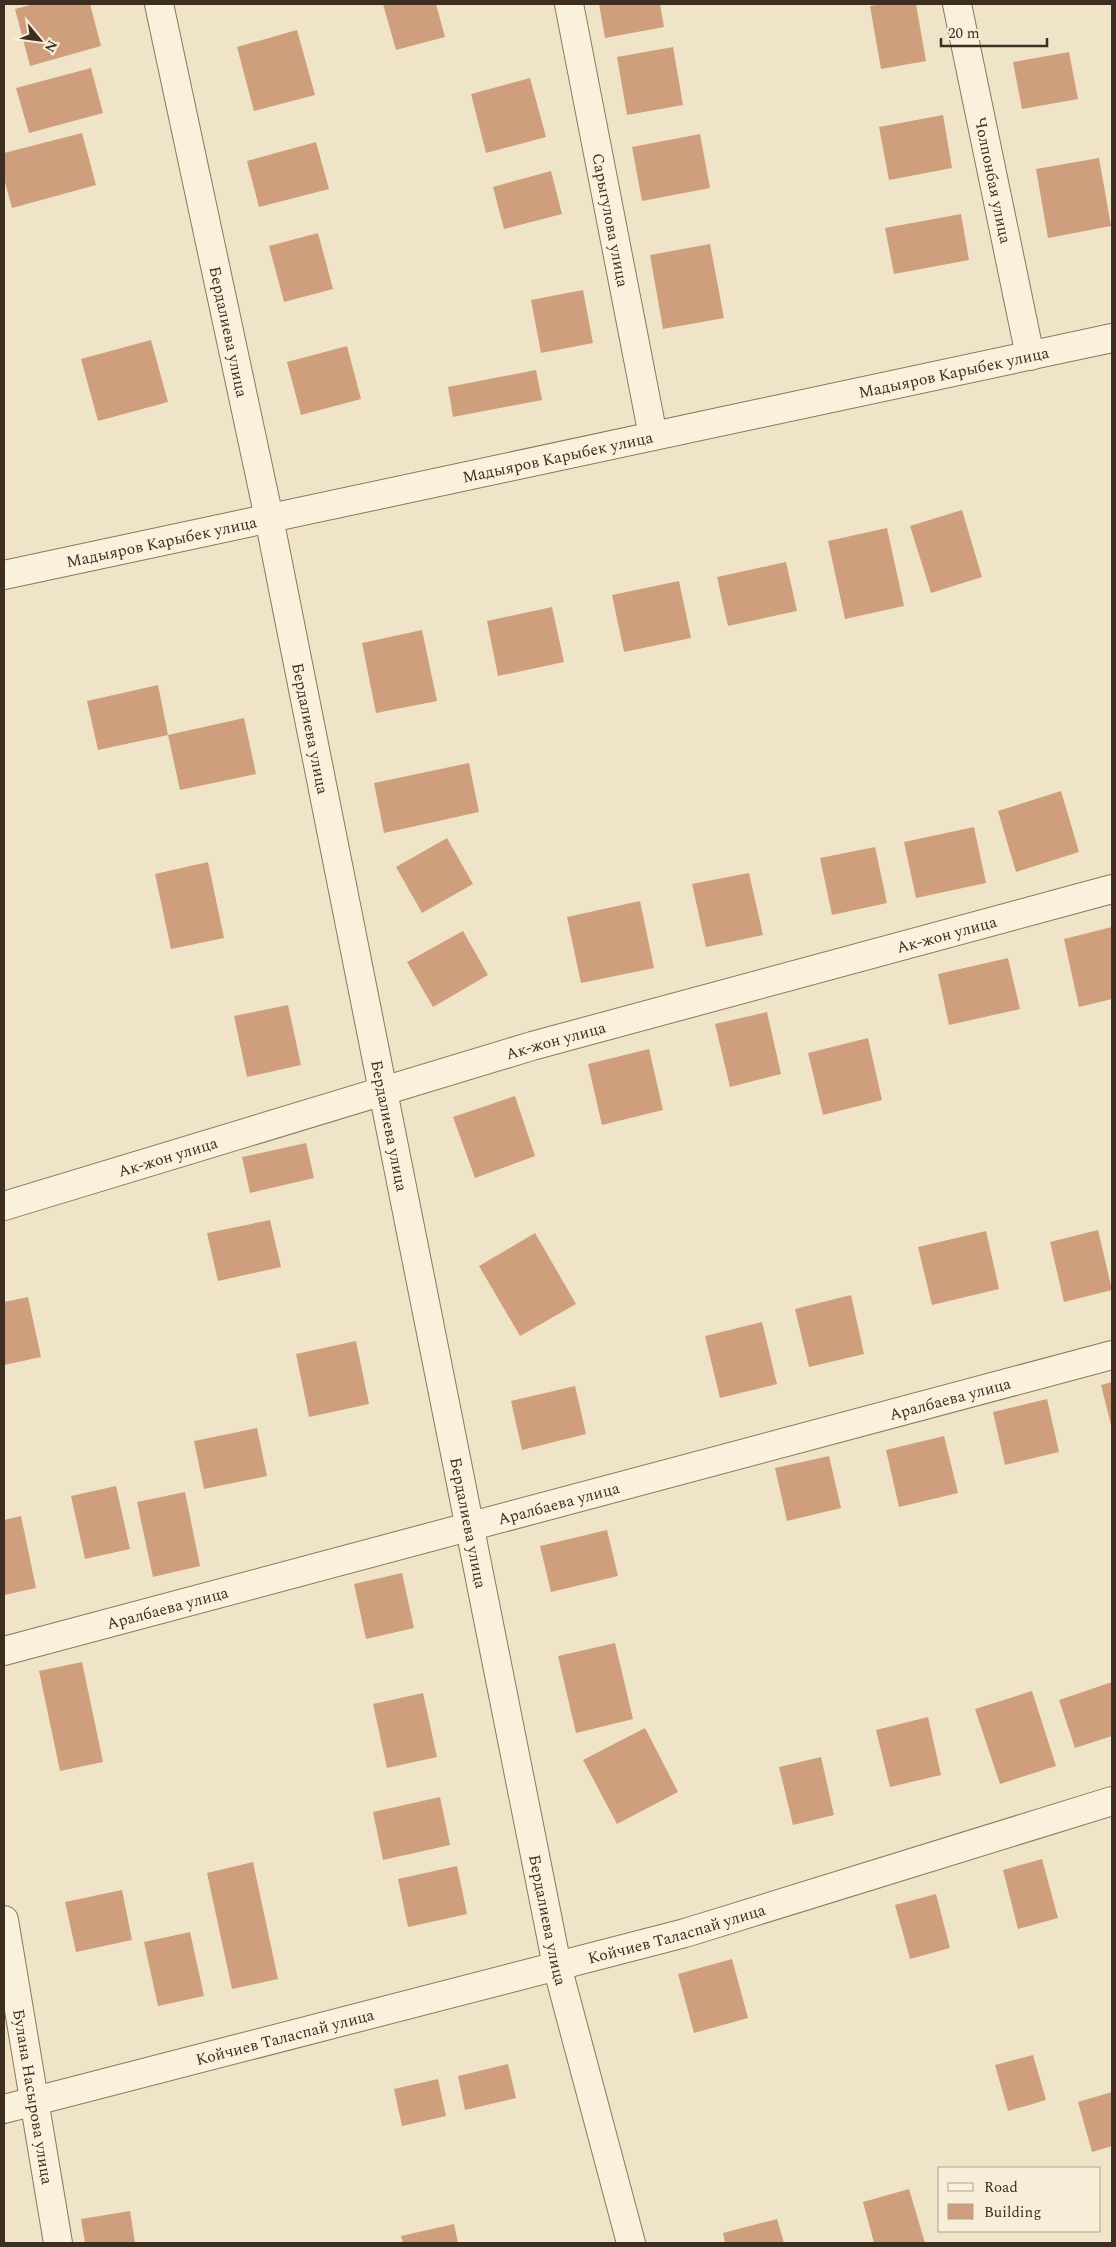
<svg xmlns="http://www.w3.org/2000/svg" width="1116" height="2247" font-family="Spectral,serif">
<rect width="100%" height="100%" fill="#f0e4c8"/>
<!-- building -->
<path fill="#cf9f7d" d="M34 4H90L101 46 30 66 15 9Z
M383 4H436L445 37 396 50Z
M599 4H660L664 27 605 38Z
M883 4H916L926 61 881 69 870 6Z
M297 30 315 95 254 111 237 47Z
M673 47 683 105 627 115 617 57Z
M1069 52 1078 99 1022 109 1013 62Z
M91 68 103 113 29 133 16 88Z
M530 78 546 137 486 153 471 94Z
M943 115 952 168 889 180 879 127Z
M82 133 96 185 12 208 4 178V153Z
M700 134 710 188 642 201 632 147Z
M316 142 329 189 259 207 247 161Z
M1099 158 1111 226 1048 238 1036 169Z
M551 171 562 214 504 229 493 187Z
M961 214 969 260 894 274 885 228Z
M318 233 333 289 284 302 269 246Z
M710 244 724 318 663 329 650 255Z
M583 290 593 343 541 353 531 300Z
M151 340 168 402 98 421 81 359Z
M347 346 361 399 301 415 287 362Z
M536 370 542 400 453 417 448 387Z
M962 510 982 577 931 593 910 526Z
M887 528 904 606 845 619 828 541Z
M786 562 797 611 728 626 717 577Z
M679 581 691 638 624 652 612 595Z
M552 607 564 662 498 676 487 621Z
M422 630 437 701 376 713 362 643Z
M158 685 168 735 244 718 256 774 180 790 168 735 98 750 87 701Z
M469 763 479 812 384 833 374 783Z
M1061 791 1079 852 1016 872 998 811Z
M974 827 986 883 916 898 904 842Z
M447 838 473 884 422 913 396 867Z
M875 847 887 903 832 915 820 858Z
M208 862 224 938 171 949 155 874Z
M749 873 763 935 706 947 692 884Z
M640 901 654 968 581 983 567 917Z
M1112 927V999L1079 1007 1064 939Z
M463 931 488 975 433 1007 407 962Z
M1008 958 1020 1009 949 1025 938 974Z
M288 1005 301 1065 247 1077 234 1016Z
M767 1012 781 1074 730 1087 715 1024Z
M868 1038 882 1100 823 1115 808 1053Z
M649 1049 663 1110 602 1125 588 1064Z
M515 1096 535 1156 475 1178 453 1117Z
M306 1143 314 1178 250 1193 242 1157Z
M270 1220 281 1267 218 1281 207 1233Z
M1098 1230 1112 1290 1064 1302 1050 1242Z
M986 1231 999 1289 932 1305 918 1247Z
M535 1233 576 1304 520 1336 479 1266Z
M851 1295 864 1354 809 1367 795 1309Z
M28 1297 41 1357 4 1365V1302Z
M762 1322 777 1384 720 1398 705 1336Z
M356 1341 369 1404 309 1417 296 1354Z
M1112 1382V1429L1101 1385Z
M575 1386 586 1434 522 1450 511 1401Z
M1047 1399 1059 1452 1005 1465 993 1412Z
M257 1428 267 1476 204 1489 194 1441Z
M944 1436 958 1493 899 1507 886 1450Z
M829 1456 841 1508 787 1521 775 1468Z
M116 1486 130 1549 85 1559 71 1496Z
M185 1492 200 1566 153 1577 137 1502Z
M21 1516 36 1588 4 1595V1520Z
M607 1530 618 1576 551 1592 540 1546Z
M402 1573 414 1628 366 1639 354 1584Z
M615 1643 633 1719 576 1733 558 1656Z
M82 1662 103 1762 60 1771 39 1671Z
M1112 1682V1736L1075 1748 1059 1700Z
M1032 1691 1056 1766 1000 1784 975 1709Z
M423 1693 437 1757 387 1768 373 1704Z
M928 1717 941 1775 890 1787 876 1730Z
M645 1728 678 1792 617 1824 583 1760Z
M821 1757 834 1815 793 1825 779 1767Z
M440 1797 450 1845 383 1860 373 1812Z
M1042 1859 1058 1918 1018 1929 1003 1870Z
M253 1862 278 1979 232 1989 207 1873Z
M457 1866 467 1914 408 1927 398 1879Z
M122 1890 132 1940 76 1952 65 1902Z
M936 1894 950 1948 910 1959 895 1905Z
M190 1932 204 1996 158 2006 144 1942Z
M732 1959 748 2018 694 2033 678 1974Z
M1033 2055 1046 2100 1008 2111 995 2065Z
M508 2064 516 2098 465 2110 458 2076Z
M438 2079 446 2116 402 2126 394 2089Z
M1112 2092V2146L1092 2152 1078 2102Z
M909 2189 925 2243H874L863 2202Z
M130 2211 135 2243H85L81 2219Z
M777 2219 784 2243H725L723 2233Z
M454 2224 458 2243H403L401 2236Z"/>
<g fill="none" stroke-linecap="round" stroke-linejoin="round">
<!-- minor casing -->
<g stroke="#8d765c" stroke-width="30">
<g id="minor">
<path id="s1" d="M159 4 269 518 557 1966 631 2243"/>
<path id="s2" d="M569 4 653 436"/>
<path id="s3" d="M957 4 1030 356"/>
<path id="s4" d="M4 575 1112 338"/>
<path id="s5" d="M4 1206 532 1046 1112 889"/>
<path id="s6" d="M4 1651 1112 1355"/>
<path id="s7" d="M4 1920 58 2243"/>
<path id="s8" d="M4 2109 685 1933 1112 1801"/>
</g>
</g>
<!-- minor -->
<use href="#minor" stroke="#faf1dc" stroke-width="28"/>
</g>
<g text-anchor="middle" stroke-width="5" stroke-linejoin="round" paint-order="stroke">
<!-- street labels -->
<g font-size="16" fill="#3d2e20" stroke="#f7eed8">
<text dy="6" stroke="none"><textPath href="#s3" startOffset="180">Чолпонбая улица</textPath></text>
<text dy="6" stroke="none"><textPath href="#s2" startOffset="220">Сарыгулова улица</textPath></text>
<text dy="6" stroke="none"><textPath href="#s1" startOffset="335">Бердалиева улица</textPath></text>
<text dy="6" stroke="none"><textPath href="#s4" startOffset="971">Мадыяров Карыбек улица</textPath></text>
<text dy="6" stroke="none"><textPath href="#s4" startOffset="566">Мадыяров Карыбек улица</textPath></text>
<text dy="6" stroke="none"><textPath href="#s4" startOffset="161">Мадыяров Карыбек улица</textPath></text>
<text dy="6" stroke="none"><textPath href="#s1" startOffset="740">Бердалиева улица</textPath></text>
<text dy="6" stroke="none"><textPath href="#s5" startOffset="981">Ак-жон улица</textPath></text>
<text dy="6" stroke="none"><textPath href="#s5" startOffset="576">Ак-жон улица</textPath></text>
<text dy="6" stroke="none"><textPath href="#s1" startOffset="1145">Бердалиева улица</textPath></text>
<text dy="6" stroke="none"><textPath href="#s5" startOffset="171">Ак-жон улица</textPath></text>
<text dy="6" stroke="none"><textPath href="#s6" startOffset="979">Аралбаева улица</textPath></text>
<text dy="6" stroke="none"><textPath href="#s6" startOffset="574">Аралбаева улица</textPath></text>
<text dy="6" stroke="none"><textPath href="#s1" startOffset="1550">Бердалиева улица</textPath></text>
<text dy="6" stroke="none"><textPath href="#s6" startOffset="169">Аралбаева улица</textPath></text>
<text dy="6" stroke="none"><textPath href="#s1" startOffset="1955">Бердалиева улица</textPath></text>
<text dy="6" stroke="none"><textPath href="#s8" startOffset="695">Койчиев Таласпай улица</textPath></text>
<text dy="6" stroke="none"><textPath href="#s8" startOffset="290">Койчиев Таласпай улица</textPath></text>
<text dy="6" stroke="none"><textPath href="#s7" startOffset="179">Булана Насырова улица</textPath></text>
</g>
</g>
<!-- border -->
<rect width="1116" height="2247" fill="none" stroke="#3d2e20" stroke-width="10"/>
<!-- legend -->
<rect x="938" y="2167" width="162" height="65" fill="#f7eed8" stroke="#ada18e"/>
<rect x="948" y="2183" width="25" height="8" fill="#faf1dc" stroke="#ada18e"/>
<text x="984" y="2192" font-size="15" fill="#3d2e20">Road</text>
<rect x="948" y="2204" width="25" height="15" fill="#cf9f7d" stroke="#ada18e"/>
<text x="984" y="2217" font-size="15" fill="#3d2e20">Building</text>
<!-- north arrow -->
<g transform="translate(40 40) rotate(119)" stroke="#f7eed8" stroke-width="4" paint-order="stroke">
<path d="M0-4L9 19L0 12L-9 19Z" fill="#3d2e20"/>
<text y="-8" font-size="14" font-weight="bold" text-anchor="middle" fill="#3d2e20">N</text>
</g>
<!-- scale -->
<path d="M941 38v8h106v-8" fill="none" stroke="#3d2e20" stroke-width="2.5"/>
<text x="948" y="38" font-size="15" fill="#3d2e20" stroke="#f7eed8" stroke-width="4" paint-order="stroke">20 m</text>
</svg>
